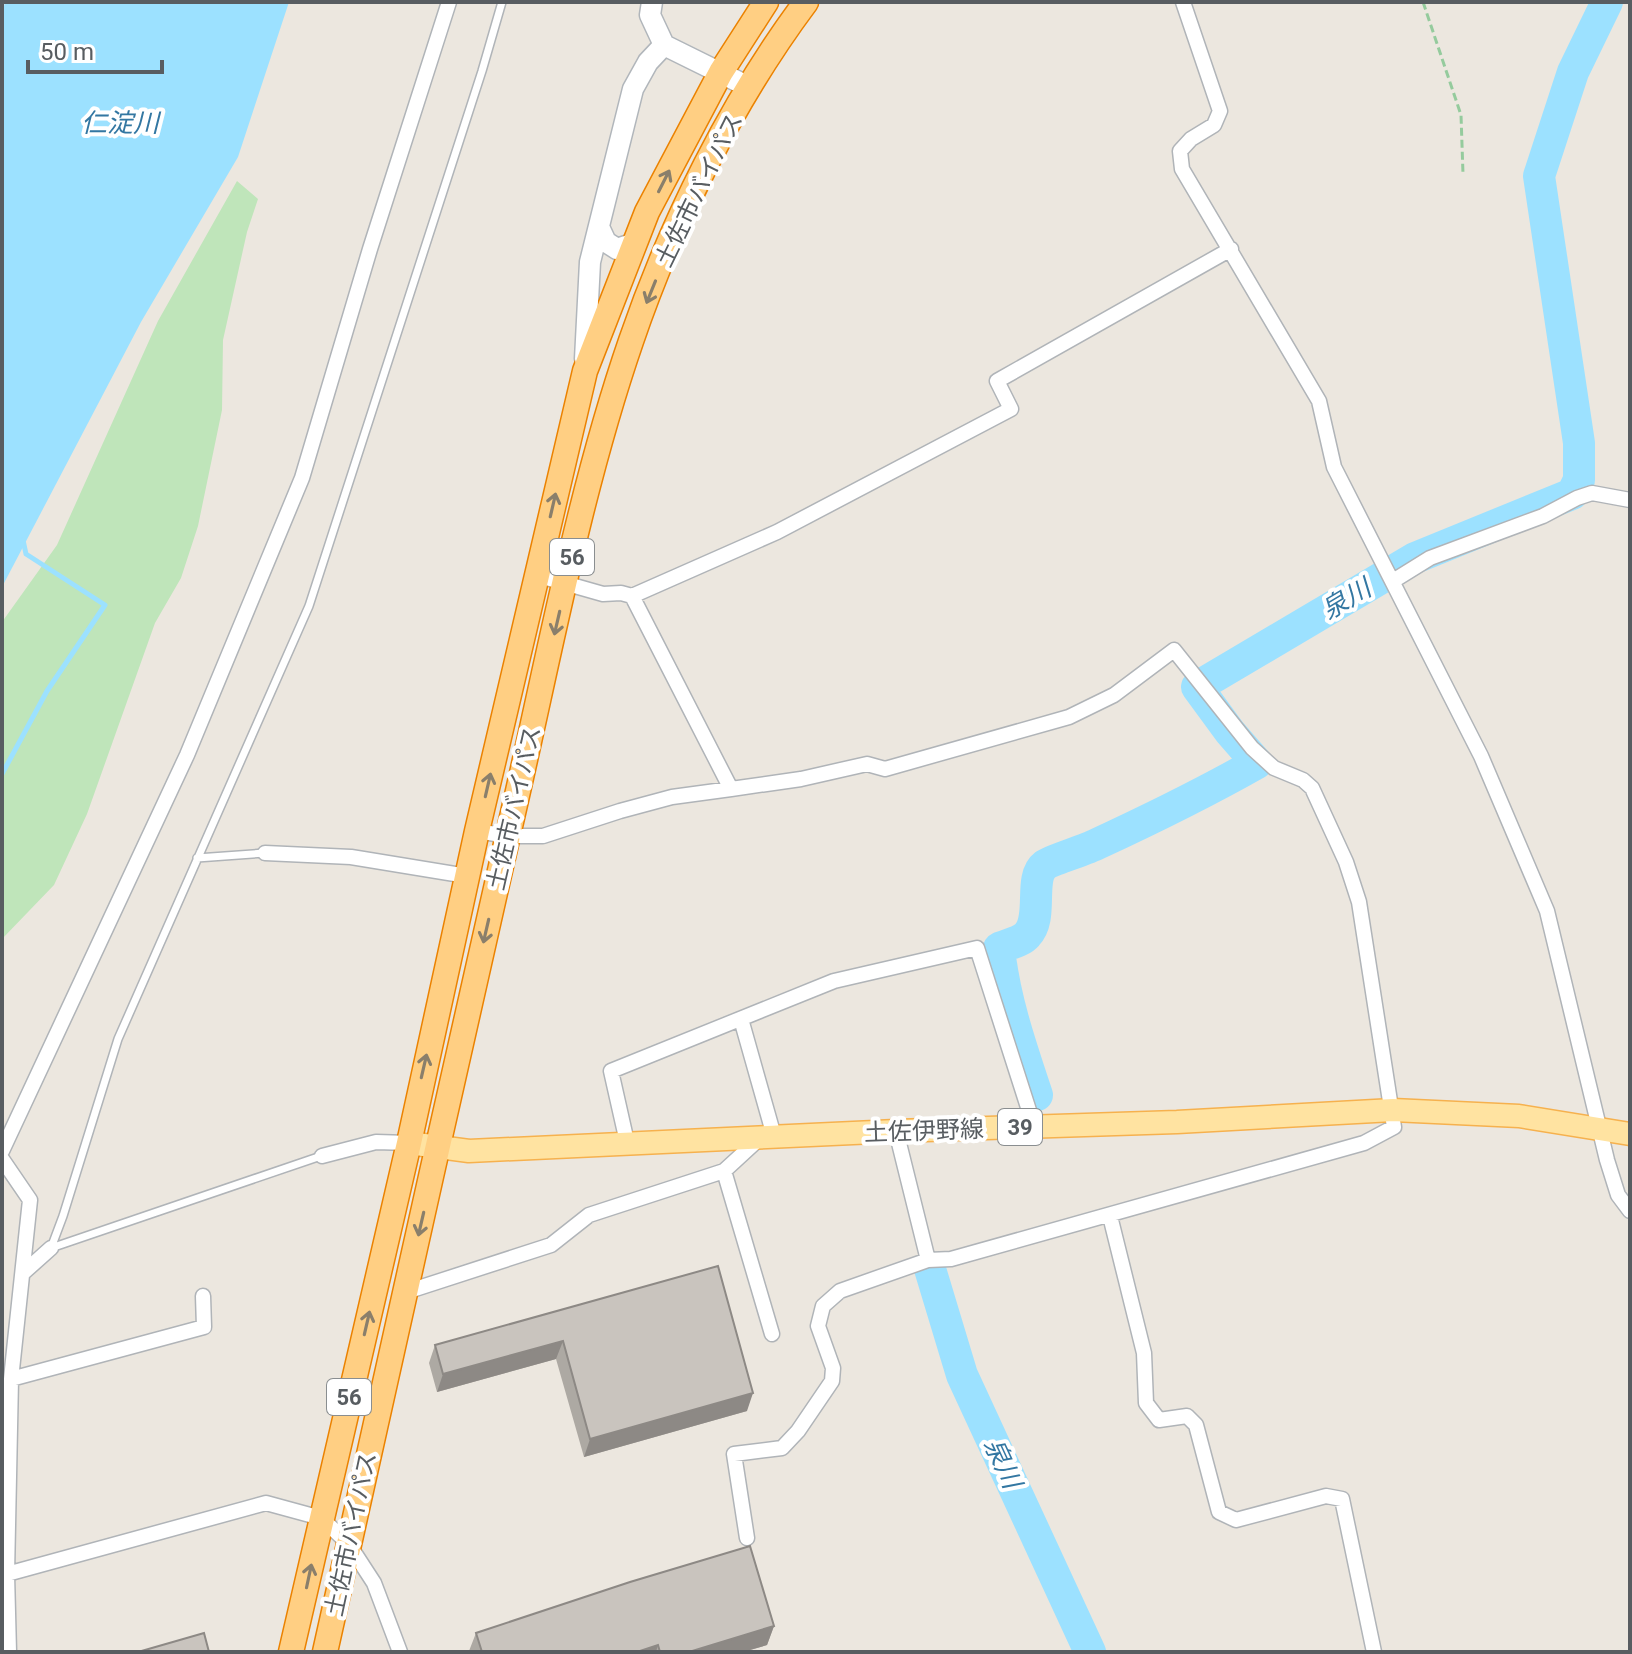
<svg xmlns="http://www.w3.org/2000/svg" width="1632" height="1654" font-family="Roboto,'Noto Sans JP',sans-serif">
<rect width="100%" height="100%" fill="#ece7df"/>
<!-- green -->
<path fill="#bfe5ba" d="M237 181 258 199 247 232 223 340 222 410 198 526 181 578 155 623 87 814 54 885 2 939V622L57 545 158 321Z"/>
<!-- water -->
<path fill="#9ce1ff" d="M5 2H289L238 157 141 322 2 587V15Z"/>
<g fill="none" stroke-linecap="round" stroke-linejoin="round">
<!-- stream -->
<path stroke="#9ce1ff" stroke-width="5" d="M2 774 47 691 105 605 26 554 23 540"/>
<!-- river -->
<path stroke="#9ce1ff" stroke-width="32" d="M1037 1095C1021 1047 1004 998 999 948 1008 944 1021 942 1027 935 1044 918 1028 878 1045 865 1051 860 1086 850 1097 844 1151 819 1204 793 1257 763L1230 732 1197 687 1415 558 1572 494 1579 480V443L1539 176 1573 72 1607 2
M930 1269 962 1375 1090 1652"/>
<!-- lane casing -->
<g stroke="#b0b4b8" stroke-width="10">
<path id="lane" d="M197 858 265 853
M51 1248 63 1216 118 1039 309 606 482 71 502 2
M51 1248 321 1156"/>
</g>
<!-- street casing -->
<g stroke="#b0b4b8" stroke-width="17">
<path id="street" d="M1183 2 1220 111 1214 125 1191 139 1180 151 1182 169 1319 401 1334 467 1481 756 1547 911 1607 1160 1618 1195 1630 1211
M536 575 603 594 621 593 632 596 777 532 1011 409 997 381 1231 249
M1393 581 1430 558 1543 516 1577 498 1592 493 1630 500
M731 789 801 779 867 764 885 769 1069 717 1114 695 1174 650 1252 748 1274 768 1303 780 1312 788 1346 862 1359 902 1394 1127 1364 1143 951 1259 928 1260 840 1291 823 1306 818 1326 833 1368 832 1381 798 1431 782 1448 734 1454 747 1538
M477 831 508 836H543L620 811 672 797 731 789 632 596
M265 853 351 857 467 876
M741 1019 774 1136
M896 1131 928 1260
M627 1142 611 1071 834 981 977 948 1034 1126
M2 1151 187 755 302 478 370 249 449 2
M322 1156 376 1142 409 1143
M2 1159 30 1200 11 1379 7 1574 9 1652
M724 1171 772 1334
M1110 1216 1144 1353 1146 1403 1159 1420 1187 1416 1196 1425 1219 1512 1236 1520 1326 1496 1342 1499 1374 1652
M23 1273 51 1248
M406 1292 551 1245 589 1215 724 1171 760 1138
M11 1379 204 1327 203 1296
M7 1574 266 1503 321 1518 348 1543 374 1583 400 1652"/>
</g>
<!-- secondary casing -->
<g stroke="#b1b6bb" stroke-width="23">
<path id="secondary" d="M652 2 650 15 664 45 749 87
M599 227 606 242 617 249 635 243
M585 359 590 262 633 89 648 62 664 45"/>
</g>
<!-- primary casing -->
<g stroke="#f6b14e" stroke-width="25">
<path id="primary" d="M409 1143 469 1151 896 1131 1177 1122 1393 1110 1519 1116 1630 1134"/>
</g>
<!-- highway casing -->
<g stroke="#eb8200" stroke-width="27">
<path id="highway" d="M291 1652 409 1143 477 831 585 371 647 212 721 72 766 2
M325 1652C389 1373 448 1092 513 813 549 657 579 492 631 341 671 224 732 101 806 2"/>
</g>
<!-- path -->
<path stroke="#95cb9d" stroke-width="3" stroke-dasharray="8 4" stroke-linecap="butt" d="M1423 2 1461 115 1463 174"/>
<!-- lane -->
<use href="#lane" stroke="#fff" stroke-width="7"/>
<!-- street -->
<use href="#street" stroke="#fff" stroke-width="14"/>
<!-- secondary -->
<use href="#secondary" stroke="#fff" stroke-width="20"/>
<!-- primary -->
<use href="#primary" stroke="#ffe3a1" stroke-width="22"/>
<!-- highway -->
<use href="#highway" stroke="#ffcf83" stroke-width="24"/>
</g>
<!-- wall -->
<path fill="#ada9a3" d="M718 1266 747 1411 584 1457 556 1359 437 1392 429 1363 435 1345Z
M774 1626 767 1645 743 1652 469 1651 476 1633Z"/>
<!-- shaded-wall -->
<path fill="#8d8985" d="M563 1341 556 1359 437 1392 443 1374Z
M753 1393 747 1411 584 1457 590 1439Z
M774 1626 767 1645 743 1652H689Z
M658 1645 656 1652H637Z"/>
<!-- building -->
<path fill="#c9c4be" stroke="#8d8985" stroke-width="2" d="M718 1266 753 1393 590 1439 563 1341 443 1374 435 1345Z
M750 1546 774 1626 689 1652H660L658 1645 637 1652H482L476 1633 630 1582Z
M204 1633 209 1652H138Z"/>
<!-- one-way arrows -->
<defs><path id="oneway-shaft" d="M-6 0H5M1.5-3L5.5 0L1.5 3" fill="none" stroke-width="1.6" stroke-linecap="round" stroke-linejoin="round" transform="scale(2)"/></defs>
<g stroke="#8a7f6b">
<use href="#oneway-shaft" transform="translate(664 181) rotate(-63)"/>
<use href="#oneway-shaft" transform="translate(651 292) rotate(112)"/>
<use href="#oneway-shaft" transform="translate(553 505) rotate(-77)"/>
<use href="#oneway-shaft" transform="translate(557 623) rotate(103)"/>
<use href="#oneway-shaft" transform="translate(488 785) rotate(-77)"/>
<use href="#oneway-shaft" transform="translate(486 931) rotate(103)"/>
<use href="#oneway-shaft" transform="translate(424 1066) rotate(-77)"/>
<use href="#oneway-shaft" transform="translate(421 1224) rotate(103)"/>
<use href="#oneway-shaft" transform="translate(367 1323) rotate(-77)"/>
<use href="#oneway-shaft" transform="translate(309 1576) rotate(-78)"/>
</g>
<g text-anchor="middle" stroke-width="8" stroke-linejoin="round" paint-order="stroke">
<!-- shield labels -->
<g fill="#fff" stroke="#8a8e90" stroke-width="2">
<rect x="550" y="539" width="44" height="36" rx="6"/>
<rect x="998" y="1109" width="44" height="36" rx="6"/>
<rect x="327" y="1379" width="44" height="36" rx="6"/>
</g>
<g font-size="22" font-weight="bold" fill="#585d61">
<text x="572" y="565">56</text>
<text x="1020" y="1135">39</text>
<text x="349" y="1405">56</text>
</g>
<!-- street labels -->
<g font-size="24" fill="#585d61" stroke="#fff">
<text transform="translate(699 190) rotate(-64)" y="8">土佐市バイパス</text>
<text transform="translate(514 808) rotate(-77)" y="8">土佐市バイパス</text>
<text transform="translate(924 1131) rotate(-2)" y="8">土佐伊野線</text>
<text transform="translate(351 1534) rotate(-78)" y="8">土佐市バイパス</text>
</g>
<!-- water labels -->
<g font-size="26" font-style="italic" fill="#3377a2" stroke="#fff">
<text x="120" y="132">仁淀川</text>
<text transform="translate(1346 599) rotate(-31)" y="9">泉川</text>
<text transform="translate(1003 1463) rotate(65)" y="9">泉川</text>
</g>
</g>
<!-- border -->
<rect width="1632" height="1654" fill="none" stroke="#585d61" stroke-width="8"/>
<!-- scale -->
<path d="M28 60v12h134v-12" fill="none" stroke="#585d61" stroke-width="4"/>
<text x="40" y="60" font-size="24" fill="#585d61" stroke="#ffffff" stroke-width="6" paint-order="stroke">50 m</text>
</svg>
